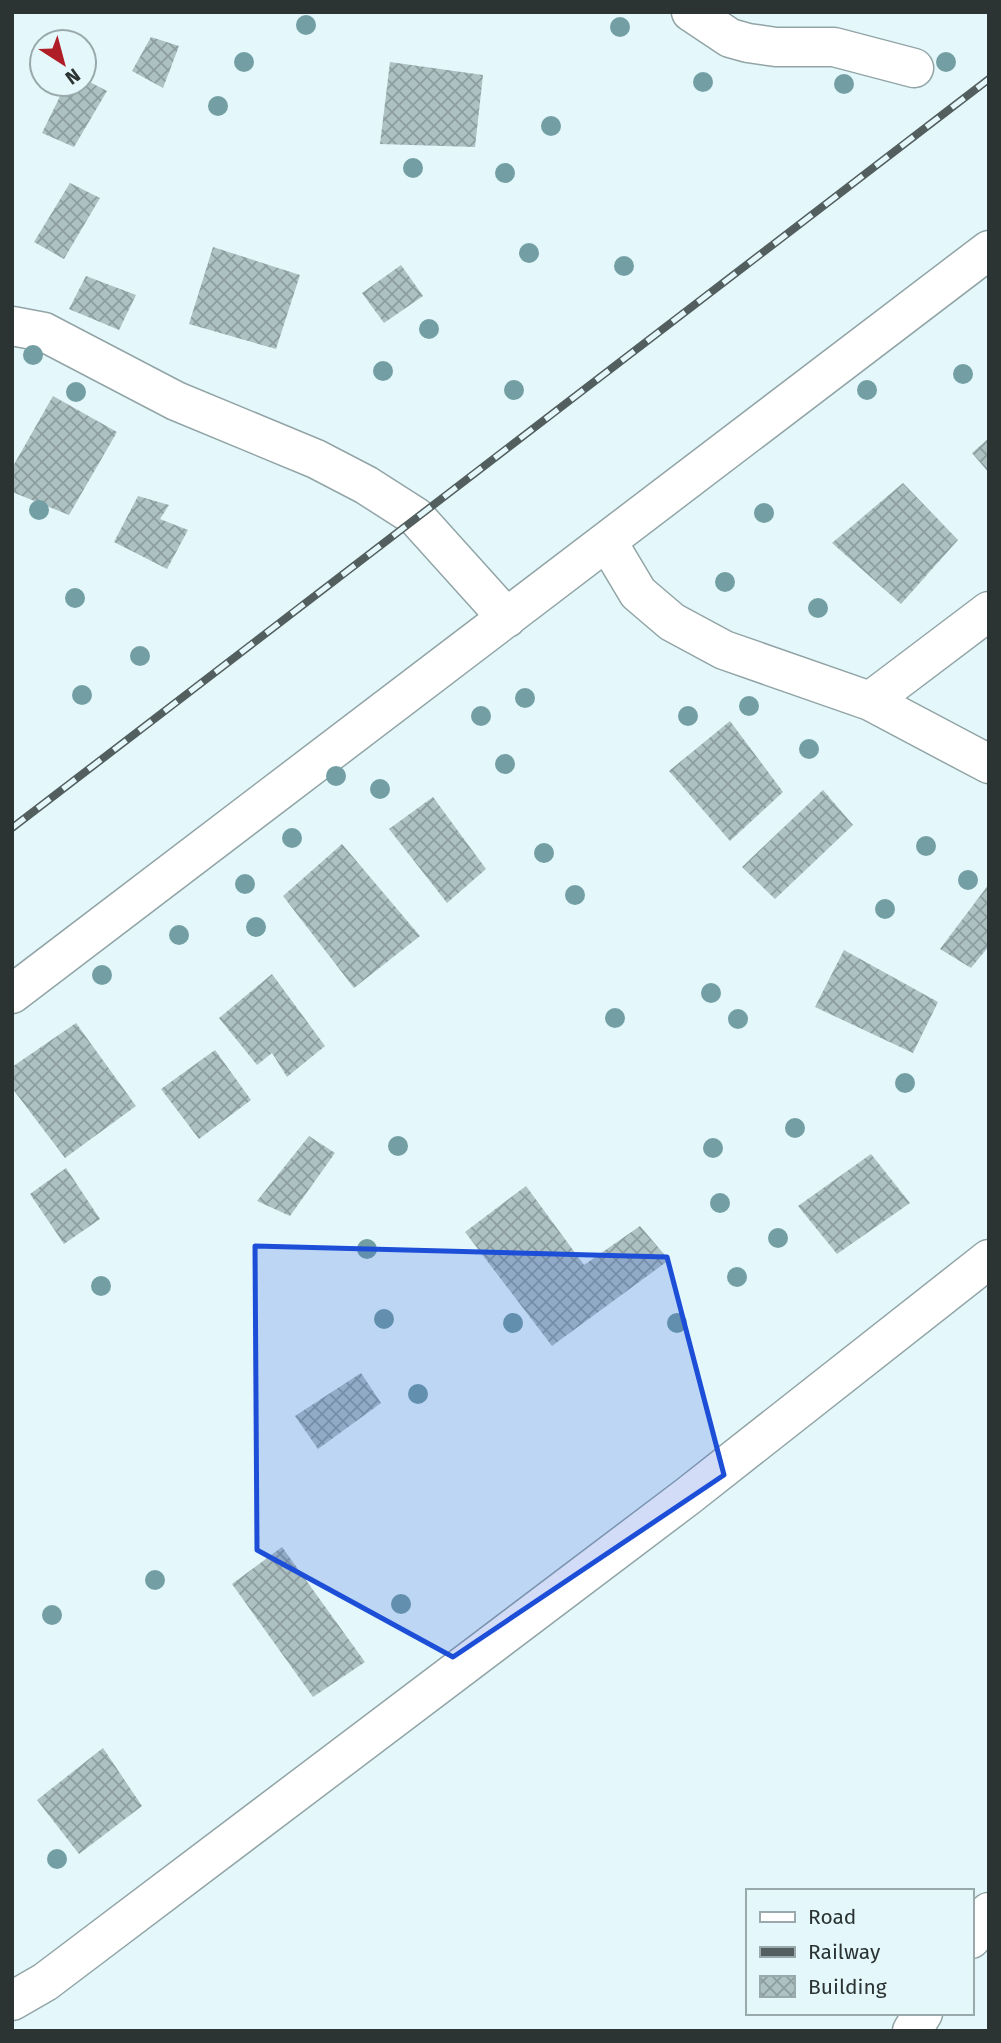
<svg xmlns="http://www.w3.org/2000/svg" width="1001" height="2043" font-family="'Fira Sans',sans-serif">
<defs>
<pattern id="building-cross-hatch" width="8" height="8" patternUnits="userSpaceOnUse" patternTransform="scale(1.75)"><rect width="8" height="8" fill="#adc1c3"/><path d="M0 0l8 8M0 8l8-8" fill="none" stroke="#8d9d9f"/></pattern>
</defs>
<rect width="100%" height="100%" fill="#e4f8fb"/>
<!-- building -->
<path fill="url(#building-cross-hatch)" d="M151 37 179 46 163 88 132 71Z
M390 62 483 75 475 147 380 144Z
M84 79 107 91 74 147 42 133 66 84H84Z
M70 183 100 198 64 259 34 242Z
M213 247 300 275 276 349 189 324Z
M401 265 423 296 384 323 362 293Z
M86 276 136 295 119 330 69 309Z
M53 396 117 432 69 515 12 492V468Z
M989 438V473L972 453Z
M903 483 958 540 901 604 832 543Z
M138 496 169 505 160 519 188 530 167 569 114 542Z
M730 721 783 792 730 841 669 771Z
M823 790 853 825 775 899 742 867Z
M433 797 486 869 447 903 389 829Z
M342 844 420 936 354 988 283 896Z
M989 884V946L971 968 940 949Z
M844 950 938 1002 913 1053 815 1007Z
M272 974 325 1046 287 1077 272 1053 257 1065 219 1018Z
M76 1023 136 1106 65 1158 12 1088V1067Z
M215 1050 251 1100 199 1139 161 1089Z
M309 1136 335 1153 290 1216 257 1201Z
M871 1154 910 1203 837 1254 798 1206Z
M66 1168 100 1219 64 1244 30 1194Z
M526 1186 584 1265 640 1226 669 1260 552 1346 465 1232Z
M361 1373 381 1403 318 1449 295 1416Z
M282 1547 365 1662 313 1697 232 1584Z
M103 1748 142 1806 79 1854 37 1800Z"/>
<g fill="none" stroke-linecap="round" stroke-linejoin="round">
<!-- street casing -->
<g stroke="#92a4a6" stroke-width="41">
<path id="street" d="M691 12 730 38 748 43 776 47H834L914 68
M12 326 44 332 176 401 316 459 366 485 416 517 507 618
M607 541 638 593 672 622 724 650 870 701 989 764
M870 701 989 611
M12 994 989 250
M971 1939 989 1912
M12 2001 45 1982 688 1496 989 1259
M912 2031 923 2013"/>
</g>
<!-- street -->
<use href="#street" stroke="#fff" stroke-width="38"/>
<!-- rail casing -->
<g stroke="#535e5e" stroke-width="8">
<path id="rail" d="M12 828 989 79"/>
</g>
<!-- rail -->
<use href="#rail" stroke="#e4f8fb" stroke-width="5" stroke-dasharray="16" stroke-linecap="butt"/>
</g>
<!-- trees -->
<g fill="#739fa4">
<circle cx="306" cy="25" r="10"/>
<circle cx="620" cy="27" r="10"/>
<circle cx="244" cy="62" r="10"/>
<circle cx="946" cy="62" r="10"/>
<circle cx="703" cy="82" r="10"/>
<circle cx="844" cy="84" r="10"/>
<circle cx="218" cy="106" r="10"/>
<circle cx="551" cy="126" r="10"/>
<circle cx="413" cy="168" r="10"/>
<circle cx="505" cy="173" r="10"/>
<circle cx="529" cy="253" r="10"/>
<circle cx="624" cy="266" r="10"/>
<circle cx="429" cy="329" r="10"/>
<circle cx="33" cy="355" r="10"/>
<circle cx="383" cy="371" r="10"/>
<circle cx="963" cy="374" r="10"/>
<circle cx="514" cy="390" r="10"/>
<circle cx="867" cy="390" r="10"/>
<circle cx="76" cy="392" r="10"/>
<circle cx="39" cy="510" r="10"/>
<circle cx="764" cy="513" r="10"/>
<circle cx="725" cy="582" r="10"/>
<circle cx="75" cy="598" r="10"/>
<circle cx="818" cy="608" r="10"/>
<circle cx="140" cy="656" r="10"/>
<circle cx="82" cy="695" r="10"/>
<circle cx="525" cy="698" r="10"/>
<circle cx="749" cy="706" r="10"/>
<circle cx="481" cy="716" r="10"/>
<circle cx="688" cy="716" r="10"/>
<circle cx="809" cy="749" r="10"/>
<circle cx="505" cy="764" r="10"/>
<circle cx="336" cy="776" r="10"/>
<circle cx="380" cy="789" r="10"/>
<circle cx="292" cy="838" r="10"/>
<circle cx="926" cy="846" r="10"/>
<circle cx="544" cy="853" r="10"/>
<circle cx="968" cy="880" r="10"/>
<circle cx="245" cy="884" r="10"/>
<circle cx="575" cy="895" r="10"/>
<circle cx="885" cy="909" r="10"/>
<circle cx="256" cy="927" r="10"/>
<circle cx="179" cy="935" r="10"/>
<circle cx="102" cy="975" r="10"/>
<circle cx="711" cy="993" r="10"/>
<circle cx="615" cy="1018" r="10"/>
<circle cx="738" cy="1019" r="10"/>
<circle cx="905" cy="1083" r="10"/>
<circle cx="795" cy="1128" r="10"/>
<circle cx="398" cy="1146" r="10"/>
<circle cx="713" cy="1148" r="10"/>
<circle cx="720" cy="1203" r="10"/>
<circle cx="778" cy="1238" r="10"/>
<circle cx="367" cy="1249" r="10"/>
<circle cx="737" cy="1277" r="10"/>
<circle cx="101" cy="1286" r="10"/>
<circle cx="384" cy="1319" r="10"/>
<circle cx="513" cy="1323" r="10"/>
<circle cx="677" cy="1323" r="10"/>
<circle cx="418" cy="1394" r="10"/>
<circle cx="155" cy="1580" r="10"/>
<circle cx="401" cy="1604" r="10"/>
<circle cx="52" cy="1615" r="10"/>
<circle cx="57" cy="1859" r="10"/>
</g>
<!-- marked area -->
<path fill="#1d4ed8" fill-opacity="0.2" stroke="#1d4ed8" stroke-width="5" stroke-linejoin="round" d="M255 1246 667 1257 724 1475 453 1657 257 1550Z"/>
<!-- border -->
<rect width="1001" height="2043" fill="none" stroke="#2b3333" stroke-width="28"/>
<!-- legend -->
<rect x="746" y="1889" width="228" height="126" fill="#e4f8fb" stroke="#9aa9ab" stroke-width="2"/>
<rect x="760" y="1912" width="35" height="10" fill="#ffffff" stroke="#9aa9ab" stroke-width="2"/>
<text x="808" y="1924" font-size="21" fill="#2b3333">Road</text>
<rect x="760" y="1947" width="35" height="10" fill="#535e5e" stroke="#9aa9ab" stroke-width="2"/>
<text x="808" y="1959" font-size="21" fill="#2b3333">Railway</text>
<rect x="760" y="1976" width="35" height="21" fill="url(#building-cross-hatch)" stroke="#9aa9ab" stroke-width="2"/>
<text x="808" y="1994" font-size="21" fill="#2b3333">Building</text>
<!-- north arrow -->
<g transform="translate(63 63) rotate(144)"><circle r="33" fill="#e4f8fb" stroke="#9aa9ab" stroke-width="2"/>
<path d="M0-5L12 26L0 18L-12 26Z" fill="#af1d26"/>
<text y="-10" font-size="19" font-weight="bold" text-anchor="middle" fill="#2b3333">N</text>
</g>
</svg>
